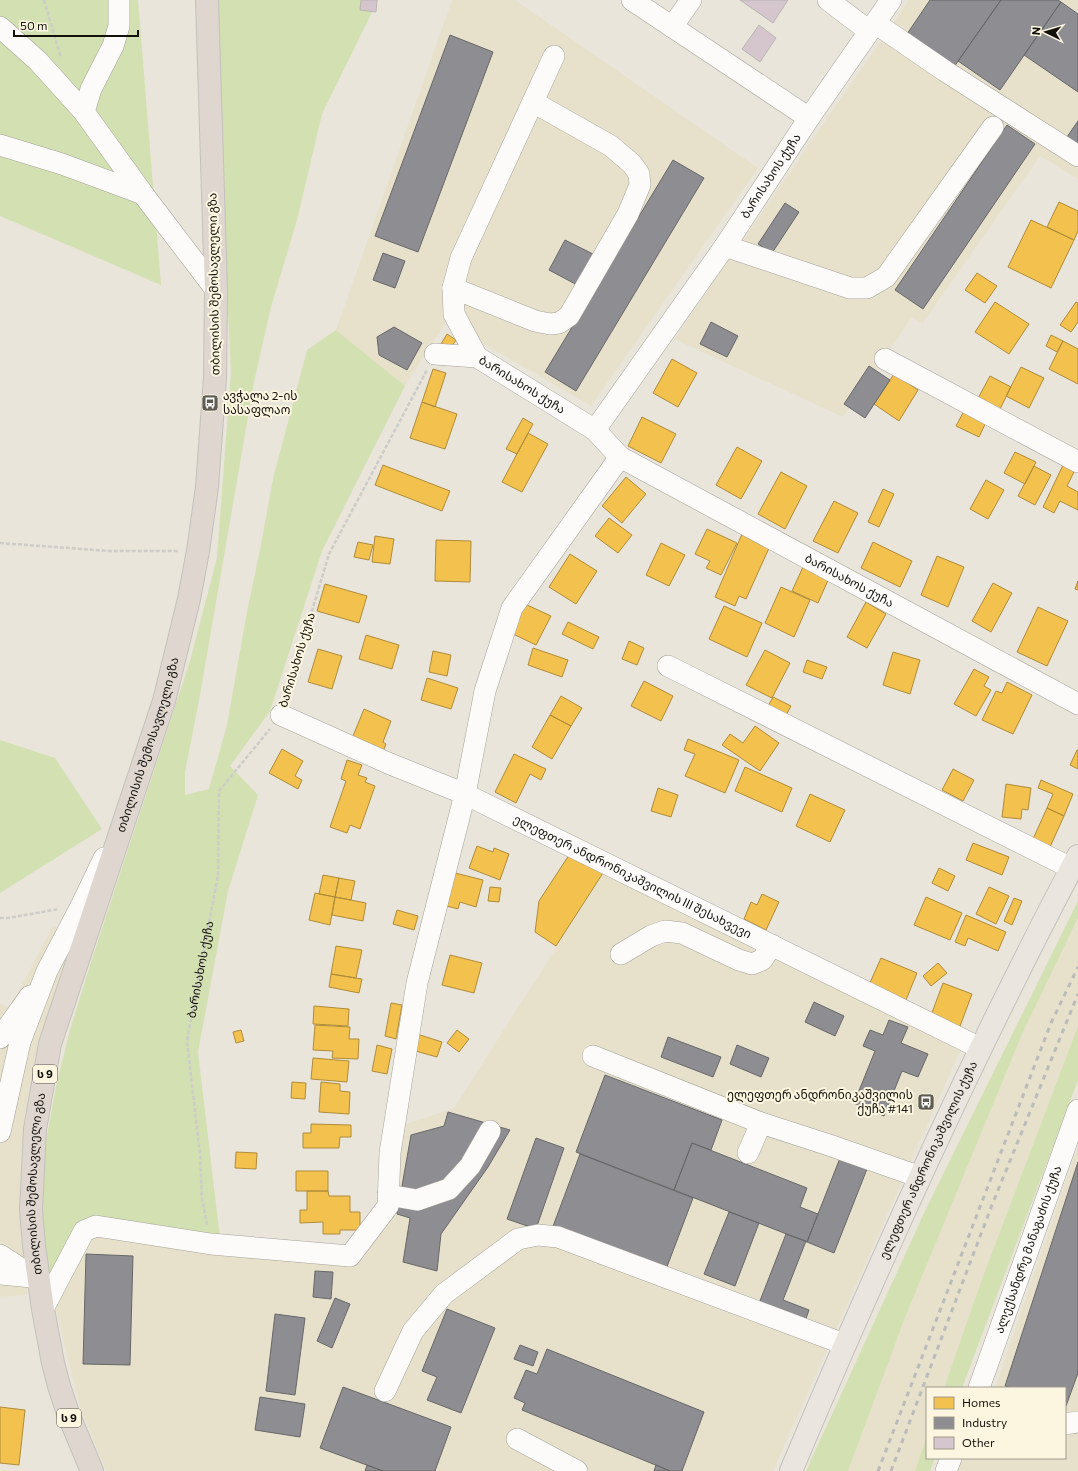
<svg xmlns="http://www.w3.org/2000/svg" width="1078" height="1471" font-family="Commissioner,'Noto Sans Georgian',sans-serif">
<rect width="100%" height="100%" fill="#e9e5da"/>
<!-- built -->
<path fill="#e7e1cc" d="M452 0H515L758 168 591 406 446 322 405 386 336 330Z
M909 0H1078V179L1040 156 922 324 912 317 843 417 674 339Z
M605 871 961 1049 773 1471H106L80 1407 54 1301 85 1241 98 1233 210 1251 360 1262 395 1213 398 1127 454 1108Z
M1078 918V1026L982 1279 944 1388H927V1436L915 1471H848L906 1315 1023 1032Z
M53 926 76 938 28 1184 27 1295 0 1297V1004L10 1007Z
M1078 1146V1471H948L954 1458H1065V1388H995Z"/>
<!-- green -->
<path fill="#d3e0b1" d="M0 0H138L161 285 0 216Z
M215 0H378L322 114 297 220 271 307 254 382 200 695 185 772V795L209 789 227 725 247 612 260 550 273 479 307 350 336 330 405 386 322 551 270 711 230 766 258 795 228 891 198 1052 220 1238 96 1219 49 1278 41 1216 45 1146 56 1087 70 1030 93 956 190 661 217 558 231 372 224 235Z
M0 740 55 758 102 829 0 893Z
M1078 901V918L1023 1032 906 1315 848 1471H806L925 1211Z
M1078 1026V1080L962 1388H944L982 1279Z
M927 1436V1458H935L930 1471H915Z"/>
<!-- homes -->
<path fill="#f2c14e" stroke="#af8c3a" d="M1059 202 1078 211V231L1074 240 1047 227Z
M1031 220 1074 240 1051 288 1008 267Z
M977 273 997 286 985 303 965 290Z
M995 302 1029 324 1009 354 975 332Z
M1076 302 1078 303V322L1071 332 1060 325Z
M447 334 456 340 450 349 441 344Z
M1051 335 1063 341 1057 352 1046 346Z
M1063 341 1078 349V384L1049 369Z
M672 359 697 373 678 407 653 393Z
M1021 367 1044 378 1029 408 1006 396Z
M433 369 446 373 435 407 422 402Z
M894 374 918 390 899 421 874 404Z
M990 376 1011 387 998 413 976 402Z
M422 402 457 414 445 449 410 438Z
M965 409 987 420 979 437 956 426Z
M642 417 676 434 661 463 628 446Z
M523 418 533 424 517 454 506 449Z
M528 433 548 444 522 492 502 482Z
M737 447 762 461 741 499 716 485Z
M1015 452 1036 462 1025 484 1004 473Z
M1064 463 1076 468 1067 486 1078 492V510L1060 501 1054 513 1043 507Z
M383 465 450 491 442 511 375 485Z
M1034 466 1051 475 1035 505 1018 496Z
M781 472 807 486 785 529 758 514Z
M626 477 646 494 622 523 602 506Z
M986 480 1004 490 988 519 970 509Z
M883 489 894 494 879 527 868 522Z
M834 501 858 513 838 553 813 541Z
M609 518 632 535 618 553 595 536Z
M707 529 737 543 721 575 706 568 710 561 695 554Z
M742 534 770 546 746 599 739 596 735 606 715 597Z
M375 536 394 539 390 564 372 562Z
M436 540 471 541 470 582 435 581Z
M358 542 373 545 369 560 354 557Z
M873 542 912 561 900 587 861 568Z
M661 543 685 555 669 586 646 575Z
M570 554 597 571 576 604 549 587Z
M937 556 964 567 948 607 921 595Z
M803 567 829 578 818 603 792 591Z
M1078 581V590L1075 589Z
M993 583 1012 593 991 632 972 621Z
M325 584 367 596 359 623 317 611Z
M781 587 810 600 794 637 765 623Z
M866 602 886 614 867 648 847 637Z
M525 604 551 616 536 645 511 633Z
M724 606 762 623 747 657 709 639Z
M1038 607 1068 621 1047 666 1017 652Z
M568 622 599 637 593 649 562 634Z
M366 635 399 645 392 669 359 659Z
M629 641 644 648 637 665 622 659Z
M533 648 568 660 562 677 528 665Z
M318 649 342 656 332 689 308 682Z
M765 650 790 663 772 698 746 685Z
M433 651 451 655 447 676 429 672Z
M893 652 920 660 910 694 883 685Z
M807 660 827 667 822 679 803 672Z
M974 669 989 677 984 686 991 690 976 716 954 704Z
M427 678 458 688 451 709 421 700Z
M644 681 673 696 661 721 631 706Z
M1007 682 1032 695 1013 734 982 720 996 691 1002 693Z
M561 696 582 708 571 726 550 715Z
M773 697 791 706 785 717 767 708Z
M364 709 391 721 383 742 386 744 382 754 351 741Z
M550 715 571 726 552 759 532 747Z
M755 726 779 743 760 771 722 745 730 734 743 743Z
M688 739 739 760 725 793 685 776 695 754 684 750Z
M282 749 303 761 295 776 302 780 298 789 269 773Z
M1077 750H1078V769L1070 765Z
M514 754 546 769 541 780 530 774 516 803 495 792Z
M347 760 362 765 358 775 367 778 365 782 375 786 360 829 350 825 347 833 330 827 346 781 341 779Z
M745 767 792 788 782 812 735 791Z
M953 769 974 780 963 801 942 790Z
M1041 780 1073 794 1064 816 1047 808 1053 794 1038 788Z
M1006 784 1031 788 1028 810 1022 809 1021 819 1002 817Z
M658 788 678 795 671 817 651 811Z
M810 794 845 810 830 842 796 826Z
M1047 808 1064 816 1050 847 1033 839Z
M973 843 1009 857 1002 875 966 860Z
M477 846 493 852 494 848 509 854 500 880 469 868Z
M571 852 603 873 556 946 535 932 539 901Z
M939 868 955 876 948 891 932 883Z
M451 872 483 880 476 907 460 902 458 909 443 905Z
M323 875 339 878 335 897 319 894Z
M339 878 355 881 351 900 335 897Z
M490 887 501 888 499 902 488 901Z
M989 887 1009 896 996 924 976 914Z
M315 893 335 897 330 925 309 920Z
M762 894 779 902 766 930 744 919 751 902 757 905Z
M335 897 366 903 363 921 332 915Z
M926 897 962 913 950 940 914 925Z
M1014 898 1022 901 1012 925 1004 921Z
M397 910 418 916 414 930 393 924Z
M966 915 1006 932 998 951 968 938 965 946 955 942Z
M336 946 362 950 356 978 331 974Z
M450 955 482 963 474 993 442 985Z
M881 958 917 973 906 1000 869 985Z
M938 963 947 973 931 986 923 976Z
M331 974 362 979 359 993 329 987Z
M943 983 972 994 959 1029 930 1018Z
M391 1003 402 1005 396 1039 385 1036Z
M314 1006 349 1009 348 1026 313 1024Z
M315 1025 350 1027 349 1039H359L358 1059 332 1058 333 1051 313 1050Z
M241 1030 244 1041 236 1043 233 1032Z
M457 1030 469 1039 459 1052 447 1043Z
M417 1034 442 1042 437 1057 412 1050Z
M377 1045 392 1049 387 1074 372 1071Z
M313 1058 349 1061 347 1082 311 1079Z
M292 1082 306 1083 305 1099 291 1098Z
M321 1082 340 1084V1091L350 1092 349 1114 319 1112Z
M311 1124 351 1125V1137H340L339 1148H303V1133H311Z
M236 1152 257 1153 256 1169 235 1168Z
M296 1171H328V1191H296Z
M307 1191H328L329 1196H350V1212H360V1230H340V1234H323V1222L300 1223V1210H307Z
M0 1407 25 1410 19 1465 0 1463Z"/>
<!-- industry -->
<path fill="#8d8d92" stroke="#686869" d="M930 0H1001L954 67 907 34Z
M1001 0H1058L1061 2 1000 90 958 61Z
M1061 2 1078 14V92L1024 55Z
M450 35 493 52 418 252 375 236Z
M1078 121V145L1067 137Z
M1007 125 1035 144 923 309 895 290Z
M673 160 704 178 576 391 545 372Z
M785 203 799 212 772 253 758 244Z
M565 240 597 256 581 287 549 270Z
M383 253 405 261 395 288 373 280Z
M711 322 738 336 727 357 700 344Z
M394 327 422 343 407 370 379 355 377 337Z
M869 366 890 380 865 418 844 404Z
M814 1002 844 1016 835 1036 805 1022Z
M889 1020 908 1027 901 1043 928 1054 918 1077 902 1071 884 1116 854 1103 875 1051 863 1046 870 1030 883 1035Z
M668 1037 721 1057 713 1077 661 1057Z
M737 1045 769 1058 761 1077 730 1064Z
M605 1075 722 1120 711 1150 692 1143 674 1190 576 1152Z
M448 1112 510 1130 488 1167 441 1234 437 1271 403 1262 410 1218 397 1214 411 1135 444 1126Z
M536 1138 564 1148 536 1229 507 1219Z
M692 1143 807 1188 800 1207 818 1214 807 1242 674 1190Z
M580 1154 693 1198 665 1272 552 1229Z
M840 1158 867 1169 834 1253 807 1242Z
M1078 1162V1373L1066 1406H1065V1388H1012L1005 1386Z
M729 1212 759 1223 735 1286 704 1274Z
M786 1234 806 1241 783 1300 809 1310 804 1324 758 1306Z
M86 1254 133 1256 130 1365 83 1364Z
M315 1271 333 1272 331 1299 313 1297Z
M335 1298 350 1304 332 1348 317 1341Z
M447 1309 495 1328 461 1413 427 1400 437 1377 422 1371Z
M275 1314 305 1318 295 1395 266 1391Z
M520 1345 538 1352 533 1366 514 1359Z
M547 1349 704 1412 682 1471H670L522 1410 525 1403 514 1398 526 1370 537 1374Z
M343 1387 451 1427 435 1471H383L320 1448Z
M260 1397 305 1404 300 1437 255 1430Z
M367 1465 383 1471H365Z
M656 1465 670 1471H654Z"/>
<!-- building -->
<path fill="#d5c5cc" stroke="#bab6b3" d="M361 0H377L376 12 360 10Z
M740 0H788L773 23Z
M759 25 776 38 760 62 742 49Z"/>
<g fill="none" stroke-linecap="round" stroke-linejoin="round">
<!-- minor casing -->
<g stroke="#a5a29a" stroke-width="22">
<g id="minor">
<path d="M632 0 809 118"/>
<path d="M828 0 869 31"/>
<path d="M875 23 945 71 1078 156"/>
<path d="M0 27 38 61 84 112 143 194 216 290"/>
<path d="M672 27 691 0"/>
<path d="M84 112 91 89 113 46 119 26V0"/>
<path d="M0 145 62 164 143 194"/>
<path d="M725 246 850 288H867L886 277 993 127"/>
<path d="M453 288 535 321 550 324 559 323 569 316 628 214 640 185 639 174 632 164 611 146 533 102"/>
<path id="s2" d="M435 354 477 357 595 430 620 457 1078 704"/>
<path d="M477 357 454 314 453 288 461 258 554 56"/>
<path d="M885 359 1078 462"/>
<path id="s3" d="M595 430 725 246 809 118 891 0"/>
<path d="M668 666 1071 868"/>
<path id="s4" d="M281 715 388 763 465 794 980 1048"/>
<path d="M621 954 651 936 665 931 682 933 739 960 752 964 762 960 772 945"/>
<path d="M0 1038 30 996"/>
<path d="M593 1056 761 1123"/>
<path d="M0 1132 20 1042 47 971 82 904 104 858"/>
<path d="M748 1153 761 1123 832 1146 920 1177"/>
<path d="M388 1195 417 1200 449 1189 470 1166 490 1131"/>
<path d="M0 1255 34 1277 39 1278"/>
<path d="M0 1274 32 1277"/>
<path d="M43 1309 84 1231 96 1226 211 1244 350 1256 388 1206 390 1153 417 983 465 794 485 691 512 608 620 457"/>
<path id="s5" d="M979 1388 1078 1110"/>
<path d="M385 1391 413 1331 444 1294 518 1239 538 1235 558 1237 844 1344"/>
<path d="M1065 1424 1078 1422"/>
<path d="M517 1439 577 1471"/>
<path d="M946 1471 951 1458"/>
</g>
</g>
<!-- major casing -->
<g stroke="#c3c1bc" stroke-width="24">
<g id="major">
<path id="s6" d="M791 1471C879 1262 972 1056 1078 856"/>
</g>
</g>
<!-- highway casing -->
<g stroke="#c3c1bc" stroke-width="24">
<g id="highway">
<path id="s7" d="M92 1471 69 1416 59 1386 53 1363 43 1309 34 1246 31 1210 35 1129 50 1044 164 701 189 599 198 551 207 487 215 378 216 290 207 0"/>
</g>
</g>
<!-- path -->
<g stroke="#cdccc8" stroke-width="2.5" stroke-dasharray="4 2" stroke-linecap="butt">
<path d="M44 0 61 58"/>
<path d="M0 543 109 551H179"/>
<path d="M286 698 329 554 427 370"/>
<path d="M0 918H8L59 909"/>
<path id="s1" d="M207 1225 202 1199 200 1155 187 1041 218 875 219 791 270 729"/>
</g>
<!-- minor -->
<use href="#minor" stroke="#fcfbf9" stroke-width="21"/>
<!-- major -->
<use href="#major" stroke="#ebe5e0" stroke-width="22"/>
<!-- highway -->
<use href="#highway" stroke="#dfd6d0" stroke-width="22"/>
<!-- rail -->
<path stroke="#bdbbb9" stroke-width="3" stroke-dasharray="5 5" stroke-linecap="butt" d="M878 1471 1051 1023 1078 967
M891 1471 992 1205 1078 994"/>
</g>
<!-- icons -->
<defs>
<g id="bus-square" transform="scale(0.9)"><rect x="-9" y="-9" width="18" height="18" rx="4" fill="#5e5b53" stroke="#fcf6e1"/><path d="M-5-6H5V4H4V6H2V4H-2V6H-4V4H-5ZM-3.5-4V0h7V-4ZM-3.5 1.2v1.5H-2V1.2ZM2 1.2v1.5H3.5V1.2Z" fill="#fff"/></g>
</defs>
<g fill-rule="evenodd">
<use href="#bus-square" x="210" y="403"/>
<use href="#bus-square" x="926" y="1102"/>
</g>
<g text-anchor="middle" stroke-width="4" stroke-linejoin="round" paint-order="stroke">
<!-- shield labels -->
<g fill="#fcf6e1" stroke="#59564a" stroke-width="1">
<rect x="33" y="1065" width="24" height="18" rx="3"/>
<rect x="57" y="1409" width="24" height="18" rx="3"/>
</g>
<g font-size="11" font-weight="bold" fill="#13110a">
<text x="45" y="1078">ს 9</text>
<text x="69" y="1422">ს 9</text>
</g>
<!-- street labels -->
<g font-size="12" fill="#13110a" stroke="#fcf6e1">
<text dy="4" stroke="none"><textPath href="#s3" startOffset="309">ბარისახოს ქუჩა</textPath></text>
<text transform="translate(214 284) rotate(-91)" y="4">თბილისის შემოსავლელი გზა</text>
<text dy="4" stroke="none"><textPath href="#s2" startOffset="95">ბარისახოს ქუჩა</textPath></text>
<text dy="4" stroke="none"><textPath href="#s2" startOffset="478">ბარისახოს ქუჩა</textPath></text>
<text transform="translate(297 660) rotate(-73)" y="4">ბარისახოს ქუჩა</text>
<text dy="4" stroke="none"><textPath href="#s7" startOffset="752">თბილისის შემოსავლელი გზა</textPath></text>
<text dy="4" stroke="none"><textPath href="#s4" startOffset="387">ელეფთერ ანდრონიკაშვილის III შესახვევი</textPath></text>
<text dy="4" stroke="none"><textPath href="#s1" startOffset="258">ბარისახოს ქუჩა</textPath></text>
<text dy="4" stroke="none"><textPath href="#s6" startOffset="340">ელეფთერ ანდრონიკაშვილის ქუჩა</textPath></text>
<text dy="4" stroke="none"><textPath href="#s7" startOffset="296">თბილისის შემოსავლელი გზა</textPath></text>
<text dy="4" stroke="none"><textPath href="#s5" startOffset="147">ალექსანდრე მანაგაძის ქუჩა</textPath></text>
</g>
<!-- poi labels -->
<g font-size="12" fill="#13110a" stroke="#fcf6e1" text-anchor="start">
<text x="223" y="400">ავჭალა 2-ის<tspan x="223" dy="14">სასაფლაო</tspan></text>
<text x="913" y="1099" text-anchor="end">ელეფთერ ანდრონიკაშვილის<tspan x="913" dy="14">ქუჩა #141</tspan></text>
</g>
</g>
<!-- legend -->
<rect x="926" y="1387" width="140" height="72" fill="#fcf6e1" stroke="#9f9a8b"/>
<rect x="934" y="1397" width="20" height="12" fill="#f2c14e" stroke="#9f9a8b"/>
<text x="962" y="1407" font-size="12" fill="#13110a">Homes</text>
<rect x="934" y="1417" width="20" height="12" fill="#8d8d92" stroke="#9f9a8b"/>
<text x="962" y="1427" font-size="12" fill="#13110a">Industry</text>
<rect x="934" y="1437" width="20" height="12" fill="#d5c5cc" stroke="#9f9a8b"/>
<text x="962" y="1447" font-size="12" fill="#13110a">Other</text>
<!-- north arrow -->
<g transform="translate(1046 32) rotate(275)" stroke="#fcf6e1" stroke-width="3" paint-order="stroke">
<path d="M0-3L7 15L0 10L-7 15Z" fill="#13110a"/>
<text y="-6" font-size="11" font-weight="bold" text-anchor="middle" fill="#13110a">N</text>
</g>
<!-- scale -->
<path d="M14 30v6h124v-6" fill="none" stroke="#13110a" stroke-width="2"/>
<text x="20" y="30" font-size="12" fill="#13110a" stroke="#fcf6e1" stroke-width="3" paint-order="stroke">50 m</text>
</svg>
